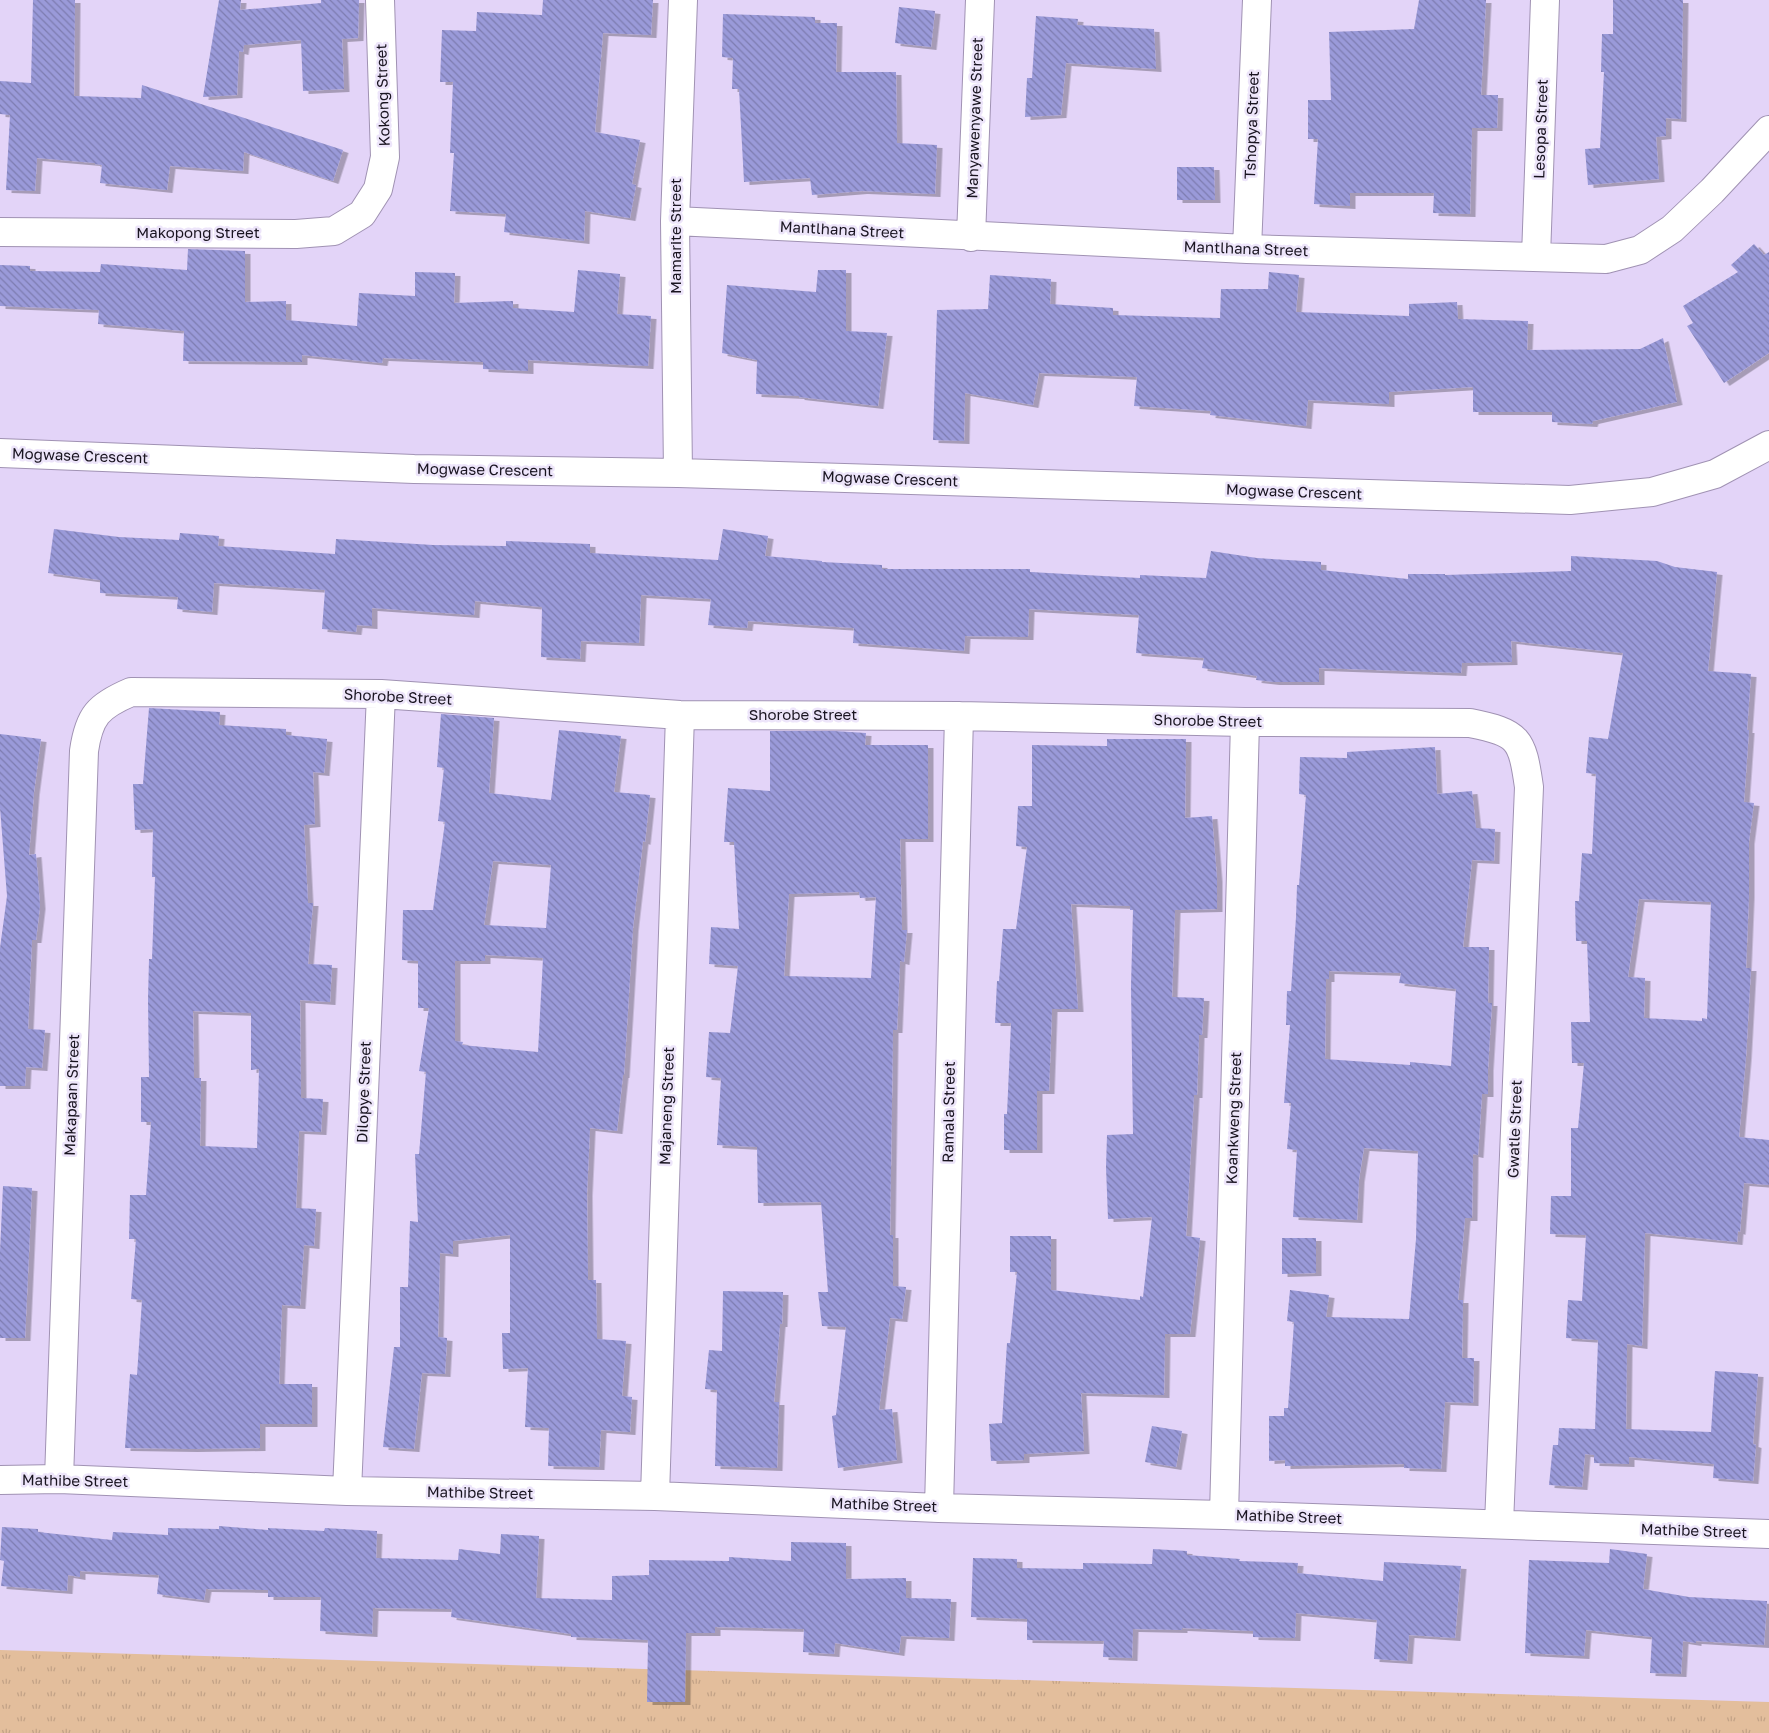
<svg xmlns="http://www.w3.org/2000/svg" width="1769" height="1733" font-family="'Golos Text',sans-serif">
<defs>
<pattern id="grass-tufts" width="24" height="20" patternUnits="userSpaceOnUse" patternTransform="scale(1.25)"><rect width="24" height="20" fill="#e3be9c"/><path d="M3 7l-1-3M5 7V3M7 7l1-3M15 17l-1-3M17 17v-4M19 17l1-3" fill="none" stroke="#c2a286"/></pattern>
<pattern id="building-back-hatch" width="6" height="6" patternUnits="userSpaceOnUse" patternTransform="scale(1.25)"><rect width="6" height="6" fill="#9a9ad9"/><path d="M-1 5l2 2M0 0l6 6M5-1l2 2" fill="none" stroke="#7d7cb0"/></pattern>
<filter id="shadow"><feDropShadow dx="5.5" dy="3" stdDeviation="0" flood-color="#0004"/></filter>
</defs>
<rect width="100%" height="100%" fill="#e3d4f8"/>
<!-- grass -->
<path fill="url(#grass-tufts)" d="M0 1650 1769 1702V1733H0Z"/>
<!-- building -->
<path fill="url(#building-back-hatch)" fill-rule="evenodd" filter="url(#shadow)" d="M33 0H75L74 96 141 98 142 85 343 150 333 181 244 152 243 171 170 166 167 190 100 183 102 165 95 164V163L37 158 35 191 6 190 10 115 0 114V81L31 83Z
M219 0H241L240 10 321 3V0H359L358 38 342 39 344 89 303 91 301 40 244 45 243 52 239 51 237 95 203 97Z
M543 0H653L651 35 603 33 595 132 640 140 632 184 636 185 630 218 585 211 584 241 504 232 506 214 450 211 454 153H450L453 82H440L442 30 476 31 477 12 542 15Z
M1419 0H1486L1481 95H1498L1497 128H1472L1470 214 1433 213 1434 193H1350V206L1314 204 1318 139H1308V100H1331L1329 32 1414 29Z
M1613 0H1683L1681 119 1666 118V136L1656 137 1659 179 1588 185 1585 149 1600 148 1604 72H1601L1602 34H1613Z
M899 7 935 11 931 47 895 43Z
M723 14 815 17V23H837L836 72H896L897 143 937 145 935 194 862 191 812 195 810 178 744 182 739 89H732L733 58 722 57Z
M1036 16 1078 19 1077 25 1154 29 1156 69 1066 63 1061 115 1025 117 1027 78H1032Z
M1177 167H1214L1215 200H1177Z
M1754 244 1764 255 1769 252V353L1724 383 1687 326 1693 323 1683 306 1738 272 1731 265Z
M188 249 245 251V302L286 301V320L357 326 359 293 415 296V272L455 273 454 303 513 301V308L574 312 578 270 620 274 617 314 651 316 648 366 528 360V371L483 369V362L383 358 382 363 302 355V362L183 361 184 331 98 324 99 310 0 306V265L30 266V271L100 272 101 264 187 270Z
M818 270H846V331L887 333 878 406 799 397V396L756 394 757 360 722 353 727 285 816 292Z
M1269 272 1299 275 1296 312 1409 316V304L1457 302 1458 319 1528 321 1527 350 1640 349 1663 338 1677 402 1593 421 1592 424 1552 422V412H1473V387L1389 392V404L1308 400 1306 426 1210 415 1211 411 1134 406 1137 377 1039 373 1033 405 965 393 964 441 933 440 937 310 988 309 990 275 1051 279 1050 304 1113 308V315L1220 318 1221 289H1268Z
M54 529 119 537 179 540 180 533 219 536 218 546 335 554 336 539 433 545 506 546V541L590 544V553L718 560 723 529 768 536 765 556 822 561V562L882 565V569H1030V572L1140 578V575L1206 578 1211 551 1257 558 1321 562V570L1408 579V574H1445V575L1571 571V556L1657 561 1675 567 1717 572 1708 671 1751 674 1747 730H1749L1744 802 1754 803 1749 841V895L1746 968H1751L1746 1057 1739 1137 1769 1140V1185L1744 1183 1740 1232 1738 1231 1737 1242 1645 1233 1642 1346 1627 1344 1626 1429 1711 1432 1715 1371 1758 1374 1753 1444 1756 1445 1753 1481 1713 1478 1714 1464 1629 1457V1464L1594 1463V1455L1585 1454 1582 1487 1549 1485 1553 1445H1558L1559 1428 1595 1429 1598 1340 1566 1338 1568 1300 1582 1301 1586 1235 1550 1234 1551 1196H1571V1128H1578L1584 1063H1572L1571 1022H1590L1587 941H1576L1575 901H1579L1582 853 1592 854 1596 774 1586 773 1589 737 1608 739 1623 653 1511 641 1512 662 1462 663 1461 673 1319 668V682H1274L1256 680 1257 676 1202 668 1204 658 1136 653 1139 615 1029 609 1028 637 965 636 964 651 853 643 854 628 748 621 747 628 708 625 711 599 641 595 639 643 581 641 580 659 541 657 542 607 475 601 474 615 372 608V626L357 625 356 632 322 629 325 590 214 583 212 612 177 609 178 597 100 593V580L48 573ZM1639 899 1711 902 1707 1019 1702 1018V1021L1644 1018 1645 978 1628 977Z
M149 708 220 712 219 725 286 729V735L327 739 324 773 313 772 315 824 304 825 308 903H313L308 964 332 965 330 1002 300 1000 301 1098 323 1099 321 1132 299 1131 296 1208 316 1209 314 1246 304 1245 300 1306 282 1305 279 1384H312V1424H260V1448L192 1449 125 1448 130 1374 137 1375 142 1300 131 1299 136 1239H129L130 1195H146L151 1122H141V1077H149L148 999 149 959H152L155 877H152L153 829 135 830 133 784H143ZM193 1011 251 1013V1070L259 1069 257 1148 200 1146 201 1078H194Z
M441 714 494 718 489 793 551 800 559 730 621 736 614 792 650 795 645 842 643 841 633 928 624 1075H623L617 1131 590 1128 587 1193 588 1280H596L597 1339 626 1341 622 1396 632 1397 630 1432 601 1430 599 1467 548 1466 549 1428 525 1427 528 1368 503 1369 502 1333H510V1235L453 1241V1254L440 1253 438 1337 447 1338 445 1374 422 1373 414 1449 383 1447 394 1347H400V1287H408L410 1221 418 1222 415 1154H419L426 1072 419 1071 429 1008H418V961L402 960 403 910H433L445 822 438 821 444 768 437 767ZM493 861 551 865 546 928 484 925ZM485 955 543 958 538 1052 462 1045 463 1042 455 1041V961H485Z
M770 731H834L866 733 865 745H928V839H900L902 930H907L904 962 900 961 897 1030H893L890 1235H893V1286L906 1287 902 1319 890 1318 879 1410 892 1409 897 1460 838 1468 832 1416 836 1415 846 1327 822 1326 818 1292H828L821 1202 758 1203 757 1147 717 1145 721 1078 706 1077 709 1032 730 1033 738 966 709 964 711 927 739 929 734 842H724L728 788 770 791ZM859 892 860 898 876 897 871 978 784 976 789 894Z
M0 734 41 739 34 792 29 855 36 854 40 906 36 940H32L28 1029 45 1030 42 1068 26 1067 25 1086H0V948L7 896 0 808Z
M1107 739H1186L1185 818 1212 816 1217 879V909L1175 910 1172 997 1204 998 1202 1035H1199L1197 1095H1194L1186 1236 1200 1238 1190 1334H1165L1164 1395 1081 1393 1084 1451 1024 1454V1460L991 1461 989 1424 1002 1423 1007 1343H1010L1017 1272H1010V1236H1051V1290L1140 1300V1296L1143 1297 1152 1217 1108 1219 1106 1167 1107 1135 1133 1134 1131 986 1133 910H1130V906L1071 904 1078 1009H1052L1049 1091H1037V1150H1004V1114H1007L1011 1023H995L997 981H999L1003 929H1016L1027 847 1016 846 1018 806H1032V745L1107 746Z
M1435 747 1437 794 1472 791 1476 828 1495 829 1494 861 1472 860 1463 947H1489L1488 1003H1492L1488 1068V1094H1482L1478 1155 1473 1154 1472 1218H1465L1458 1300H1463L1462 1358H1474L1473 1403 1445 1402 1441 1469 1404 1468V1464L1285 1466V1460L1269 1461V1416H1284V1408H1288L1294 1322 1287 1321 1290 1290 1329 1295 1326 1317 1409 1319 1416 1239 1418 1151 1364 1148 1359 1179 1357 1220 1293 1217 1297 1150 1287 1149 1291 1103H1284L1290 1025H1286L1287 991H1291L1296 917 1297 885H1299L1306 795 1299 794 1300 757 1347 758V752ZM1329 971 1401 973 1399 983 1456 989 1451 1066 1410 1062V1065L1325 1059 1326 979H1329Z
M3 1186 32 1188 25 1338H0V1251Z
M1282 1238H1316V1273L1282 1274Z
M723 1291 783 1292 782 1324H780L774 1402H779L777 1468 715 1466 717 1390 705 1389 709 1350 722 1351Z
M1152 1426 1182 1431 1176 1467 1145 1462Z
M219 1526 268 1530V1528L324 1531 325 1528 377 1531 376 1558 458 1560 459 1549 500 1554 501 1534 539 1536 536 1598 612 1600V1576L649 1575V1560L729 1561V1557L791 1561V1542L846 1543V1579L906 1578V1598L951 1599 949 1638 901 1636 899 1653 835 1643 834 1654 803 1652 804 1629 715 1627V1633H686L685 1702H647L648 1640 571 1637V1634L451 1617 452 1609 373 1608 372 1634 320 1631 321 1597H268V1590L206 1589 204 1600 157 1594 159 1575 80 1571V1577L68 1575 67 1591 1 1586 4 1561 0 1560 2 1527 38 1529V1532L112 1540 113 1532 168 1535V1528L219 1529Z
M1153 1549 1187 1551V1555L1240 1559 1239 1561 1298 1563 1297 1573 1383 1581 1384 1562 1461 1566 1455 1638 1409 1635 1407 1661 1374 1659 1377 1620 1296 1613 1295 1638 1253 1637V1631L1182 1628V1630L1133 1629 1132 1658 1103 1657 1104 1641 1027 1640V1619L971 1617 973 1558 1017 1559V1568L1083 1569V1563L1152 1564Z
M1610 1549 1647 1554 1643 1589 1689 1597 1767 1601 1764 1645 1696 1641V1643L1683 1641 1681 1674 1650 1673 1652 1637 1586 1630 1584 1656 1525 1653 1529 1560 1609 1563Z"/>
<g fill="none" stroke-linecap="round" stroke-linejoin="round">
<!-- minor casing -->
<g stroke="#a092b3" stroke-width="30">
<path id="minor" d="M675 221 1247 249 1606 259 1640 250 1672 229 1712 191 1769 130
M0 232 296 234 334 231 362 214 378 189 385 157 380 0
M971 237 980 0
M1247 249 1257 0
M1536 257 1545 0
M0 453 414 469 678 473 1570 500 1652 492 1715 474 1769 445
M678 473 675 221 683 0
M59 1479 84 751C89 716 98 706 131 692L381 694 680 715 959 716 1245 722 1470 723C1519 733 1522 738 1529 787L1499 1524
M0 1480 59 1479 347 1491 655 1496 939 1508 1224 1515 1769 1534
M347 1491 381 694
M655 1496 680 715
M939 1508 959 716
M1224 1515 1245 722"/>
</g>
<!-- minor -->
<use href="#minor" stroke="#fff" stroke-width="28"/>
</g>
<g text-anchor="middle" stroke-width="5" stroke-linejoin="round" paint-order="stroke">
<!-- street labels -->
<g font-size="15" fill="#191420" stroke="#ede5fa">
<text transform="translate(383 95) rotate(-92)" y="5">Kokong Street</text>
<text transform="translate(975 118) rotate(-88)" y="5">Manyawenyawe Street</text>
<text transform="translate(1252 125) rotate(-88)" y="5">Tshopya Street</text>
<text transform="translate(1541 129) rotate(-88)" y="5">Lesopa Street</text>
<text transform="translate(842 230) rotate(3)" y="5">Mantlhana Street</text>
<text x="198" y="238">Makopong Street</text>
<text transform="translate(676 236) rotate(-90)" y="5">Mamarite Street</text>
<text transform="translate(1246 249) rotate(2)" y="5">Mantlhana Street</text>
<text transform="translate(80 456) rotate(2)" y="5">Mogwase Crescent</text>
<text transform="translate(485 470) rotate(1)" y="5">Mogwase Crescent</text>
<text transform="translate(890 479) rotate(2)" y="5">Mogwase Crescent</text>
<text transform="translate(1294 492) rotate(2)" y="5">Mogwase Crescent</text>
<text transform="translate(398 697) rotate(3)" y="5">Shorobe Street</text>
<text x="803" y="720">Shorobe Street</text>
<text transform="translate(1208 721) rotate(1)" y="5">Shorobe Street</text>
<text transform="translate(364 1092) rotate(-88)" y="5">Dilopye Street</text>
<text transform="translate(72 1095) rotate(-88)" y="5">Makapaan Street</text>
<text transform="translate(667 1106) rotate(-88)" y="5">Majaneng Street</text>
<text transform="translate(949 1112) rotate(-89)" y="5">Ramala Street</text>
<text transform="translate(1234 1118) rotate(-88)" y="5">Koankweng Street</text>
<text transform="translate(1515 1129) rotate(-88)" y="5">Gwatle Street</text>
<text transform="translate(75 1481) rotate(1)" y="5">Mathibe Street</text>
<text transform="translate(480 1493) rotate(1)" y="5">Mathibe Street</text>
<text transform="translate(884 1505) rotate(2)" y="5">Mathibe Street</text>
<text transform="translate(1289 1517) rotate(2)" y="5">Mathibe Street</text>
<text transform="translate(1694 1531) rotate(2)" y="5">Mathibe Street</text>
</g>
</g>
</svg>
